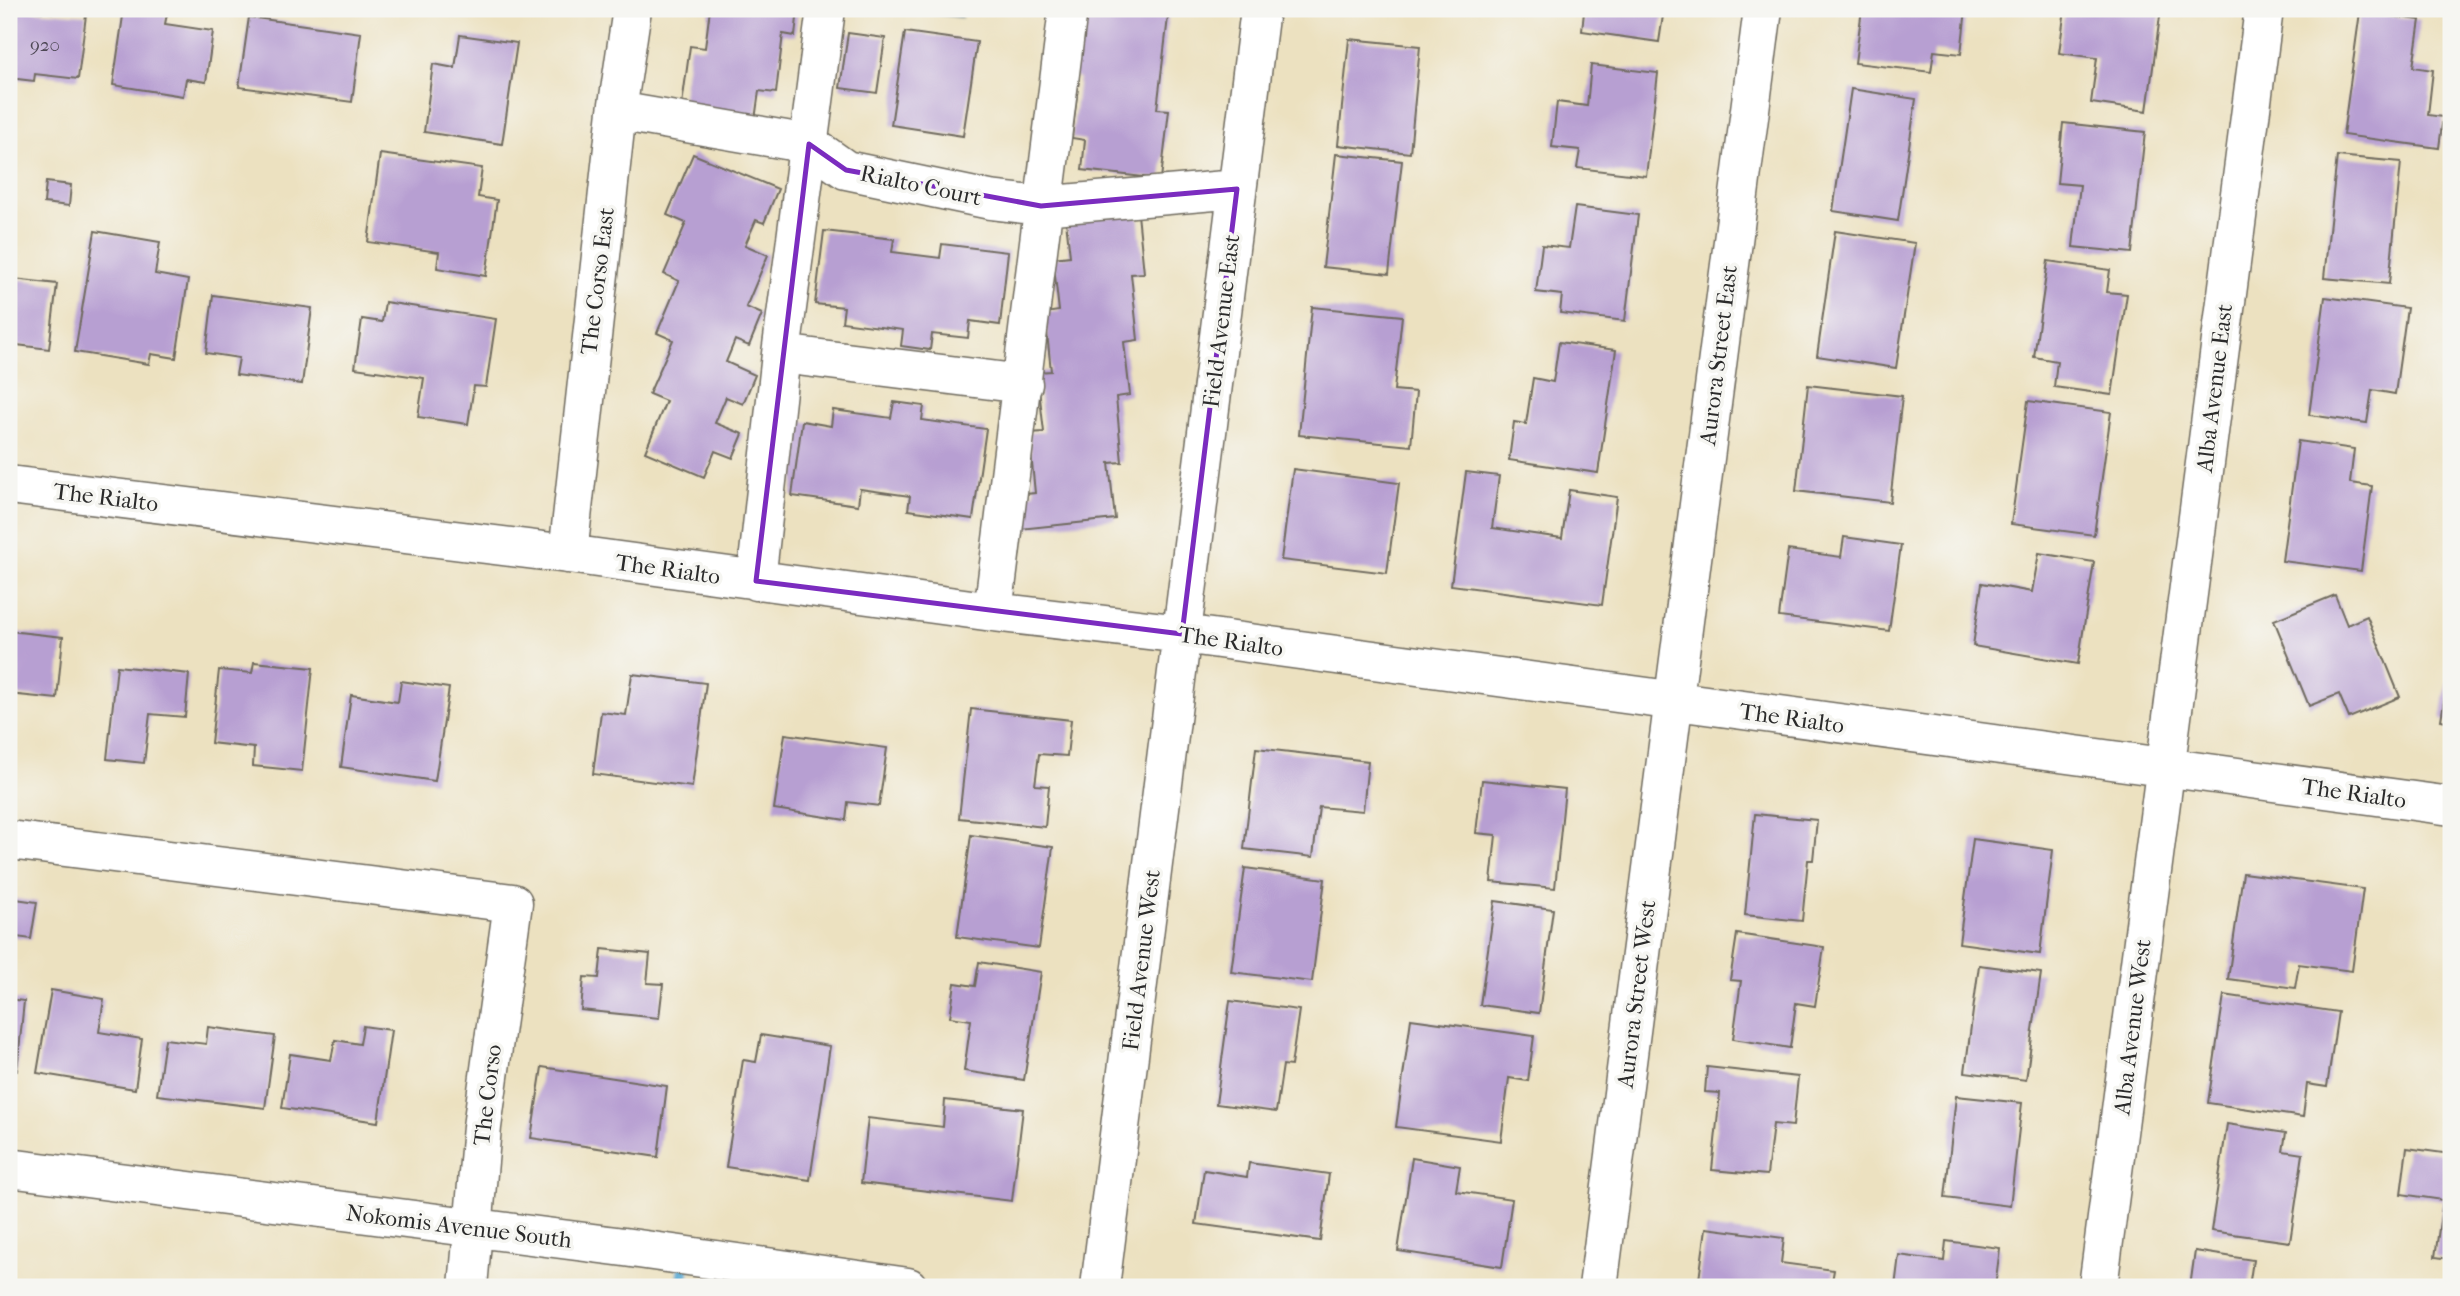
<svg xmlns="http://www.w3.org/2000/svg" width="2460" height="1296" font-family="'IM FELL French Canon',serif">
<rect width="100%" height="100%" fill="#f6f6f2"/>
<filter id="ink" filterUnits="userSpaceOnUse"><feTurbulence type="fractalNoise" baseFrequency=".0143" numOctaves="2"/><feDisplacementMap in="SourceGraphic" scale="14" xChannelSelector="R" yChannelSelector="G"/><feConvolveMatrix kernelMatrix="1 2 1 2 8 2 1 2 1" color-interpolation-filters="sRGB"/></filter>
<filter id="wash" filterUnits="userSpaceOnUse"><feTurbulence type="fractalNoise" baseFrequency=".00686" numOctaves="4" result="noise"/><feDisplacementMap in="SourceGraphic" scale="28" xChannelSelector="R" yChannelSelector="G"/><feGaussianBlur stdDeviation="1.57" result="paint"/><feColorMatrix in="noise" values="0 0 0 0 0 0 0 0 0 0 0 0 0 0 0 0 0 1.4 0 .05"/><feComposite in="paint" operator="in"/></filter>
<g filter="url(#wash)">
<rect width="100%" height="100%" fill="#ece1c0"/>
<!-- water -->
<path fill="#59a9d3" stroke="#426a7f" stroke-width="2" d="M924 9H962L961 17 924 12Z"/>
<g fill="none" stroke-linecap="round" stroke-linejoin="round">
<!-- stream -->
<path stroke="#59a9d3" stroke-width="12" d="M681 1287 685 1259"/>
</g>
<g id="blocks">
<!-- building -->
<path fill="#b79fd2" d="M9 9 86 15 78 79 35 74 34 81 9 78Z
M124 9H168L165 24 213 31 206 82 186 79 183 96 113 85Z
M710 9H798L795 36 783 34 776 93 759 91 755 120 681 112 690 46 705 48Z
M1090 9H1169L1157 109 1169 110 1161 179 1082 170 1085 140 1072 138 1079 78 1066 73 1074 10 1089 12Z
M1573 9H1664L1659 42 1582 31 1584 12Z
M1862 9H1966L1961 54 1934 51 1931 72 1855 63Z
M2065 9H2161L2147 111 2091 103 2097 58 2059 53Z
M2360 12 2420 20 2413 67 2433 70 2428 115 2443 117 2439 148 2343 135Z
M249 17 361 33 352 102 239 87Z
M905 32 977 42 963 136 891 125Z
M848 33 885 38 877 93 840 88Z
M460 35 517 43 502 144 424 132 433 64 455 68Z
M1349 39 1420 46 1410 153 1338 145Z
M1591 65 1658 73 1646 176 1577 168 1580 150 1552 147 1557 102 1587 106Z
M1851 89 1916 99 1898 221 1833 211Z
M2063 123 2145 132 2132 253 2073 247 2080 185 2057 183Z
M380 154 482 168 478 197 497 200 486 276 437 268 439 252 368 242Z
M693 154 778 189 764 223 756 220 745 245 768 255 746 307 762 314 749 346 735 340 726 362 755 375 743 404 726 397 715 423 743 434 733 458 715 451 704 477 645 452 666 401 649 394 673 340 657 333 679 281 664 274 686 223 667 215Z
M1336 154 1402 161 1389 274 1323 267Z
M2337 156 2401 162 2389 284 2324 278Z
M46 182 71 185 69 206 44 203Z
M1575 207 1638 215 1625 321 1560 313 1562 295 1536 292 1542 245 1569 248Z
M1138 214 1144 273 1131 274 1138 340 1124 342 1130 395 1116 397 1122 462 1109 463 1115 519 1020 529 1016 495 1035 493 1029 433 1044 432 1037 372 1051 371 1045 313 1059 311 1053 258 1070 256 1066 221Z
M95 231 160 242 155 274 188 280 176 358 151 354 149 364 75 352Z
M824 231 894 239 892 252 940 258 942 244 1008 252 1000 325 970 321 968 338 932 334 930 350 901 346 903 330 842 322 844 307 815 304Z
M1835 231 1915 243 1896 368 1817 356Z
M9 261H16L14 279 57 284 49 349 9 344Z
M2048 261 2110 270 2107 292 2127 294 2112 395 2054 387 2057 361 2034 357Z
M213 295 312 308 302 384 236 375 239 358 206 353Z
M2325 297 2407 308 2395 394 2372 390 2367 423 2309 415Z
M385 302 496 319 486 387 474 386 468 424 418 417 424 378 355 368 362 319 382 322Z
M1312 307 1402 316 1394 390 1416 392 1411 446 1299 435Z
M1559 342 1616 350 1598 473 1509 460 1514 422 1526 424 1533 378 1553 382Z
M1808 385 1902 396 1890 502 1796 491Z
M2028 401 2111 412 2094 535 2011 524Z
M894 402 924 406 922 420 986 429 973 519 908 510 910 496 860 489 858 505 792 496 802 421 831 426 833 410 891 418Z
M2298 441 2354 449 2350 483 2372 486 2361 571 2282 561Z
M1293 469 1399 483 1387 573 1281 560Z
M1466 472 1499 476 1492 528 1562 538 1569 490 1617 497 1602 605 1451 585Z
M1844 537 1901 545 1889 631 1779 617 1788 550 1841 557Z
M2039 553 2094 562 2078 664 1973 646 1982 583 2032 592Z
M2335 595 2347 625 2367 616 2400 697 2349 718 2339 694 2309 706 2274 620Z
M9 631 63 637 57 699 9 694Z
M254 662 313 668 302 771 253 766 254 748 211 743 219 670 252 673Z
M2450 663H2451V722L2441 720Z
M117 666 189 674 185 717 150 714 144 763 107 759Z
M632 674 706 683 692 787 593 774 601 712 626 715Z
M401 681 449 688 435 781 341 767 351 695 398 702Z
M971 709 1071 720 1067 756 1039 754 1035 785 1049 786 1045 827 959 818Z
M785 734 887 748 879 806 848 802 846 820 774 809Z
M1256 748 1368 761 1363 811 1319 807 1313 857 1244 849Z
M1482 780 1565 789 1555 888 1491 882 1496 835 1476 833Z
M1755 814 1817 820 1813 860H1808L1802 921 1745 915Z
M971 835 1053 847 1039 948 957 937Z
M1973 839 2053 850 2040 954 1959 943Z
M1245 868 1325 879 1312 982 1231 972Z
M2243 873 2363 889 2352 971 2299 964 2295 988 2228 979Z
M9 898 37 902 31 939 9 936Z
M1495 901 1553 909 1539 1013 1480 1005Z
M1737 934 1824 947 1815 1006 1796 1003 1790 1048 1733 1039 1741 981 1730 980Z
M602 949 650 954 647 983 663 984 659 1018 581 1010 584 977 599 978Z
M979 962 1041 972 1024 1080 964 1071 971 1020 950 1017 955 983 975 986Z
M1979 965 2041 973 2026 1080 1965 1072Z
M51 990 104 999 99 1032 142 1039 135 1089 37 1073Z
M2224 995 2338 1012 2327 1087 2307 1084 2303 1117 2208 1103Z
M9 999 24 1001 17 1071 9 1070Z
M1230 1001 1299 1010 1291 1066 1283 1065 1276 1112 1216 1104Z
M1411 1019 1534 1036 1528 1081 1509 1078 1501 1141 1396 1127Z
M363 1026 391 1030 378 1122 282 1108 290 1054 331 1060 335 1040 360 1044Z
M208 1027 275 1036 265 1108 157 1095 165 1039 206 1044Z
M761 1035 830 1046 810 1180 726 1167 743 1060 756 1062Z
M542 1067 667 1086 658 1157 531 1138Z
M1707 1067 1798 1077 1793 1126 1773 1124 1767 1175 1712 1170 1720 1093 1705 1092Z
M1956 1096 2022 1103 2010 1206 1945 1198Z
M945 1100 1023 1109 1012 1201 861 1183 868 1118 943 1127Z
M2227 1124 2286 1133 2283 1151 2303 1154 2290 1242 2211 1231Z
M2407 1148 2451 1154V1259L2435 1257 2443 1200 2401 1194Z
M1412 1158 1460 1166 1456 1191 1512 1199 1502 1267 1398 1251Z
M1249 1163 1329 1174 1320 1241 1196 1224 1204 1170 1247 1177Z
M1706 1228 1784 1238 1781 1263 1834 1270 1831 1287H1698Z
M1946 1241 2000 1248 1995 1287H1895L1899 1255 1944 1261Z
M2195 1251 2253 1260 2249 1287H2190Z"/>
</g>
</g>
<g filter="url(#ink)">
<use href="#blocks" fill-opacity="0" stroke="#6f6b5f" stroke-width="2"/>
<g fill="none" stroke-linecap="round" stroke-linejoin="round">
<!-- minor casing -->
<g stroke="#6f6b5f" stroke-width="41">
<path id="minor" d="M617 111 809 144 846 170 990 200 1041 206 1237 189
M781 354 1023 384
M9 485 568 554 993 612 1182 634 2451 806
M568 554 617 111 632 9
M756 581 781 354 826 9
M993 612 1068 9
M9 840 513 903 482 1127 468 1287
M9 1168 624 1247 908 1287
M1100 1287 1260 9
M1598 1287 1763 9
M2098 1287 2264 9"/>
</g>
<!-- minor -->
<use href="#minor" stroke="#fff" stroke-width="38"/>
</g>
</g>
<!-- marked area -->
<path fill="none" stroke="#7b2cbf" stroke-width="5" stroke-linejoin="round" d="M809 144 846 170 1041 206 1237 189 1182 634 756 581Z"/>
<g text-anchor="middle" stroke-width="7" stroke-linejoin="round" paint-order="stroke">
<!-- number labels -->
<g font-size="19" fill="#4e4855">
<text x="45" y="51">920</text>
</g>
<!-- street labels -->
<g font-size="23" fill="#2b2b2b" stroke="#f6f6f2">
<text transform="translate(921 185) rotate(12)" y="8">Rialto Court</text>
<text transform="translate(597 281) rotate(-83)" y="8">The Corso East</text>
<text transform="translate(1221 321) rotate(-83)" y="8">Field Avenue East</text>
<text transform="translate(1718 355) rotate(-83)" y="8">Aurora Street East</text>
<text transform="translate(2214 388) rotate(-83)" y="8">Alba Avenue East</text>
<text transform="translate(106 497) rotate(7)" y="8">The Rialto</text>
<text transform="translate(668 569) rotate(8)" y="8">The Rialto</text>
<text transform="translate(1231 641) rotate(8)" y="8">The Rialto</text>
<text transform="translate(1792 718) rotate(8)" y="8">The Rialto</text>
<text transform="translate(2354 793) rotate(8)" y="8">The Rialto</text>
<text transform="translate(1141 960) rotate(-83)" y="8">Field Avenue West</text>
<text transform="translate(1636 994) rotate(-83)" y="8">Aurora Street West</text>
<text transform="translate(2132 1027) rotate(-83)" y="8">Alba Avenue West</text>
<text transform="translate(487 1095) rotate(-83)" y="8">The Corso</text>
<text transform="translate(459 1226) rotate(7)" y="8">Nokomis Avenue South</text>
</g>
</g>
<!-- margin -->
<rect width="2460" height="1296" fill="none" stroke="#f6f6f2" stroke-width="35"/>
</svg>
